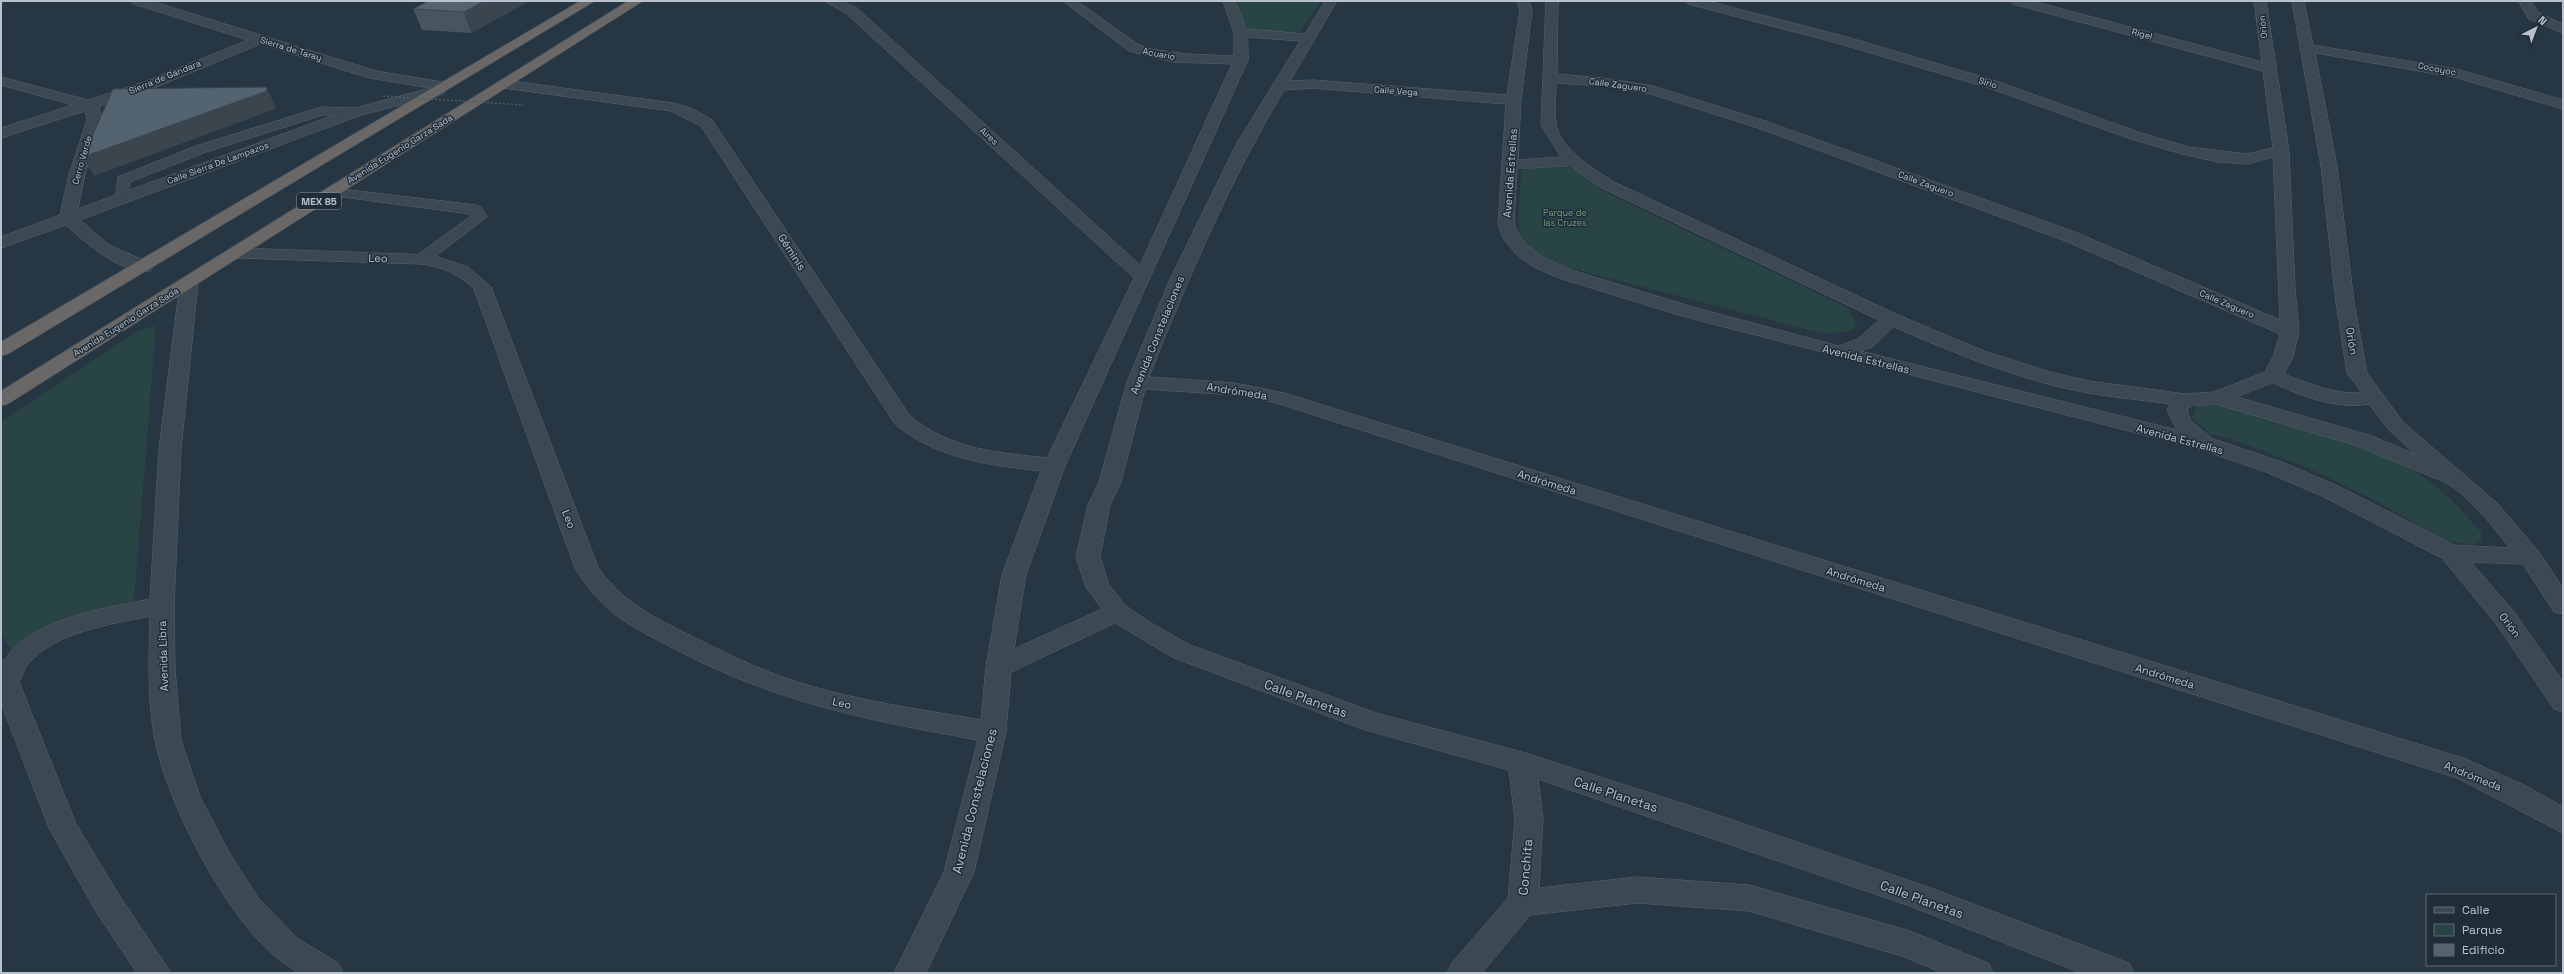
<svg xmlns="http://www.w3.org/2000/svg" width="2564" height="974" font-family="'Space Grotesk',sans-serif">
<rect width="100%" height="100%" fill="#273643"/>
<!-- green -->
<path fill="#294444" d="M1235 1H1321L1298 34 1246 30 1236 8Z
M1560 164 1584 174 1605 192 1848 308 1857 325 1851 331 1825 334 1566 267C1551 261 1529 255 1521 240 1516 230 1521 184 1521 171L1529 168Z
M156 326 134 601 88 613 13 656 1 633V422L139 330Z
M2212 402C2282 421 2359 434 2421 475 2444 491 2463 511 2481 532V540L2473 545 2444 540 2378 502 2308 468 2231 439 2210 434 2192 418 2197 404Z"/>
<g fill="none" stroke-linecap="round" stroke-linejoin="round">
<!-- service casing -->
<g stroke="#5a6570" stroke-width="1">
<path id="service" d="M322 107 356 108 363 112 356 116 323 115 206 152 130 182 127 202H117L115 199 118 177 196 146Z
M333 188 476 205 481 207 487 217 428 262 422 264 414 259 416 256 471 216 470 214 328 195 326 192 328 189Z"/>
</g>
<!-- minor casing -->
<g stroke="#5a6570" stroke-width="1">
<path id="minor" d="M132 1H151L376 71 442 82 449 86 443 94 361 115 80 220 109 245 150 263 153 267 150 271C125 277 83 241 66 225L1 248V237L60 215 69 174 87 120 85 111 1 138V128L73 105 1 85V77L88 100 144 82 248 40 134 4ZM261 44 369 78 431 88 351 109 78 209 85 174 101 120 99 106 154 88Z
M825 1H841L857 8 1140 265 1232 64 1173 62 1129 51 1063 1H1077L1139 45 1151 49 1186 54 1234 56V33L1223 1H1235L1246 29 1305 34 1325 1H1337L1290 81 1313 80 1507 95 1520 10 1517 1H1529L1532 10 1521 100 1518 160 1561 157 1541 125 1546 1H1558L1557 74 1603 78 1653 86 1768 122 2075 232 2280 320 2273 157 2247 164 2218 162 2182 154 2131 139 1986 87 1837 43 1688 4 1686 1H1707L1847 37 1996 81 2141 133 2189 147 2247 154 2273 148 2263 71 2013 4 2011 1H2032L2262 62 2254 1H2266L2289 151 2295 289 2299 331 2293 357 2284 374C2310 384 2333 394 2362 393L2347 373 2336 302 2321 166 2292 1H2304L2313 45 2456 69 2563 100V109L2454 77 2315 53 2337 166 2354 302 2367 373 2403 422 2498 504 2538 551 2563 588V614L2554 612 2523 564 2471 562 2515 613 2563 682V712L2554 709 2497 625 2442 558 2322 496 2266 472 2199 449 1682 316 1559 278 1532 266 1516 254 1503 238 1498 224 1506 104 1313 88 1284 90C1230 181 1188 278 1149 377L1235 383 1284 393 2466 759 2526 786 2563 807V833L2457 778 1273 402 1235 395 1145 389 1121 482 1110 505 1100 557 1109 585 1126 606 1151 623 1190 645 1376 713 1522 752 1709 812 1931 888 2129 963 2134 973H2081L1910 906 1538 779 1543 819 1539 888 1637 877 1749 885 1910 931 1988 963 1993 973H1942L1905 957 1749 911 1637 903 1530 915 1482 973H1447L1452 963 1508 898 1515 819 1509 770 1362 729 1172 657 1115 623 1011 672 1006 732 974 872 926 973H894L944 872 978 740C867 720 778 703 677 650 630 626 604 615 575 568L474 289C459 274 442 267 422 264L237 258 231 257 228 253 231 249 237 248 431 255 468 267 491 287 598 567C621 601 653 617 689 635 724 652 759 670 797 682 857 701 919 709 981 720L986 667 1002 575 1041 471C988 465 937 459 895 424L701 126 671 111 504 88 497 84 504 80 673 103 691 108 712 120 910 416C952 450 994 452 1047 458L1134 278 847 14ZM1248 37 1300 41 1237 143 1170 279 1127 382 1099 482 1088 505 1076 557 1086 587 1102 609 1014 649 1026 575 1065 466 1248 60ZM1556 83 1603 86 1651 94 1758 128 2063 240 2280 334 2273 357 2265 372 2214 392 2185 394 2089 381 2050 372 1984 351 1898 315 1614 182C1595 170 1558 148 1556 123 1554 110 1556 96 1556 83ZM1570 166 1602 188 1879 320 1858 339 1839 346 1696 308 1571 270 1544 258 1528 246 1520 237 1514 224 1517 169ZM1894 327C1957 354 2021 381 2089 393 2116 398 2144 400 2171 404L2167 410 2177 430 1860 351 1872 347ZM2273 383C2303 396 2336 410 2369 404L2389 430 2415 454 2372 436 2237 397ZM2216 404 2358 446 2432 477C2461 484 2491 525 2510 548L2454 545 2338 486 2282 462 2213 439 2191 421 2187 410 2191 406Z
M2519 1H2531L2539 13 2563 24V33L2529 19Z
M189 278 195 279 198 283 181 449 174 605 175 669 181 740 200 797 230 854 259 899 297 938 338 963 343 973C330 973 313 974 300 973 296 972 291 968 287 965 232 931 167 804 155 740 147 700 149 657 150 616 109 625 56 631 27 665 24 670 22 677 19 682L76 824 119 895 171 973H137L97 913 49 828 1 703V660L4 661C28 619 108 608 150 599L159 449 180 283 183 279Z"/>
</g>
<!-- trunk casing -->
<g stroke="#46525d" stroke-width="1">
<path id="trunk" d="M580 1H595L8 354 1 356V342Z
M628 1H643L8 404 1 406V391Z"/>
</g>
<!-- service -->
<use href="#service" fill="#3c4852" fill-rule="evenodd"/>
<!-- minor -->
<use href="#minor" fill="#3c4852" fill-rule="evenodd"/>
<!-- trunk -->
<use href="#trunk" fill="#696866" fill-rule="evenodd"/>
<!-- path-bridge -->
<path stroke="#4a6162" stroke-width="1.5" stroke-dasharray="2 2" stroke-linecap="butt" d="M383 96 524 105"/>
</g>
<!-- wall -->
<path fill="#475560" d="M409 1H529L471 33 422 30 413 9 426 2Z"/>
<!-- shaded-wall -->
<path fill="#3a454e" d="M484 1H529L471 33 464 12Z
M266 87 275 105V109L94 176 83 157Z"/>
<!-- building -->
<path fill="#536370" stroke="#3a454e" d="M428 1H484L464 12 413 9Z
M266 87 267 91 83 157 113 89Z"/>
<g text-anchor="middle" stroke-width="3" stroke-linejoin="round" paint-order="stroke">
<!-- far-street labels -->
<g font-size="9" fill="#b9c2cc" stroke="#202d38">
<text transform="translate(2263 27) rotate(-97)" y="3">Orión</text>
<text transform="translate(2142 34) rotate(15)" y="3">Rigel</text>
<text transform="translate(291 49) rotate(17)" y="3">Sierra de Taray</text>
<text transform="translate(1159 54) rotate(11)" y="3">Acuario</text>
<text transform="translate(2437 69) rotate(11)" y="3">Cocoyoc</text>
<text transform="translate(165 77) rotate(-22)" y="3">Sierra de Gándara</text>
<text transform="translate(1988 83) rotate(18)" y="3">Sirio</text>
<text transform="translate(1618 85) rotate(8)" y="3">Calle Zaguero</text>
<text transform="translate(1396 91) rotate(4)" y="3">Calle Vega</text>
<text transform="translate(989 136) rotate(42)" y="3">Aires</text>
<text transform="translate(400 149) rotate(-32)" y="3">Avenida Eugenio Garza Sada</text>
<text transform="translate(82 160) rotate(-74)" y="3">Cerro Verde</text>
<text transform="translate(218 163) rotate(-20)" y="3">Calle Sierra De Lampazos</text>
<text transform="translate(1926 184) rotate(20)" y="3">Calle Zaguero</text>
<text transform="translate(2227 304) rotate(23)" y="3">Calle Zaguero</text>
<text transform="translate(126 322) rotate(-32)" y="3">Avenida Eugenio Garza Sada</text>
</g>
<!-- far-park labels -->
<g font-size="9" fill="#709d76" stroke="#202d38">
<text x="1565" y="216">Parque de<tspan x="1565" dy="10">las Cruzes</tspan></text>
</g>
<!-- shield labels -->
<rect fill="#202d38" stroke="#8b95a0" stroke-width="1" x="297" y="193" width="44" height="16" rx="3"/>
<g font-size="10" font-weight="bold" fill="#b9c2cc">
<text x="319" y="205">MEX 85</text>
</g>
<!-- street labels -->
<g font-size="11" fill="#b9c2cc" stroke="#202d38">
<text transform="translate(1510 173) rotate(-86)" y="4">Avenida Estrellas</text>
<text transform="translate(792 252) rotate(57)" y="4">Géminis</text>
<text transform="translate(378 258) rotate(2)" y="4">Leo</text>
<text transform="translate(1157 335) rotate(-68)" y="4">Avenida Constelaciones</text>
<text transform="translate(2352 341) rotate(81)" y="4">Orión</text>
<text transform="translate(1866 359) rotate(14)" y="4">Avenida Estrellas</text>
<text transform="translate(1237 391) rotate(9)" y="4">Andrómeda</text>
<text transform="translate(2180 439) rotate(15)" y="4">Avenida Estrellas</text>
<text transform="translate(1547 482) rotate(17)" y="4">Andrómeda</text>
<text transform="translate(569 519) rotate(69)" y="4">Leo</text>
<text transform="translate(1856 579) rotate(17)" y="4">Andrómeda</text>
<text transform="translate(2510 625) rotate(54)" y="4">Orión</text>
<text transform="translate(163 656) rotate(-92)" y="4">Avenida Libra</text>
<text transform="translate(2165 676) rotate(17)" y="4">Andrómeda</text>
<text transform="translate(842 703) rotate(13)" y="4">Leo</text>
<text transform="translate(2473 776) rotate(22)" y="4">Andrómeda</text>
</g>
<!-- near-street labels -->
<g font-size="13" fill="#b9c2cc" stroke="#202d38">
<text transform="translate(1306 698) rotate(20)" y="5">Calle Planetas</text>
<text transform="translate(1616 794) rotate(18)" y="5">Calle Planetas</text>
<text transform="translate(974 801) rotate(-76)" y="5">Avenida Constelaciones</text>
<text transform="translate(1525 867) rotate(-85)" y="5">Conchita</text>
<text transform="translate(1922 899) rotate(20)" y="5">Calle Planetas</text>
</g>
</g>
<!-- border -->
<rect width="2564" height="974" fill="none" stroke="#b9c2cc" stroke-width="4"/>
<!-- legend -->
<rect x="2426" y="894" width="130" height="72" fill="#202d38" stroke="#5d6973"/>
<rect x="2434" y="907" width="20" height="6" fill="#3c4852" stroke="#5d6973"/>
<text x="2462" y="914" font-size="12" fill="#b9c2cc">Calle</text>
<rect x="2434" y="924" width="20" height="12" fill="#294444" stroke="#5d6973"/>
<text x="2462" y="934" font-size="12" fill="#b9c2cc">Parque</text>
<rect x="2434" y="944" width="20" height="12" fill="#536370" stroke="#5d6973"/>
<text x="2462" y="954" font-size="12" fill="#b9c2cc">Edificio</text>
<!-- north arrow -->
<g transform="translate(2536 28) rotate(42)" stroke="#202d38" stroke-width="3" paint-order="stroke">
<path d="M0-3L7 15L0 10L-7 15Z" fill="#b9c2cc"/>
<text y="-6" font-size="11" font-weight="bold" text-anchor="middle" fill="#b9c2cc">N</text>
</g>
</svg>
